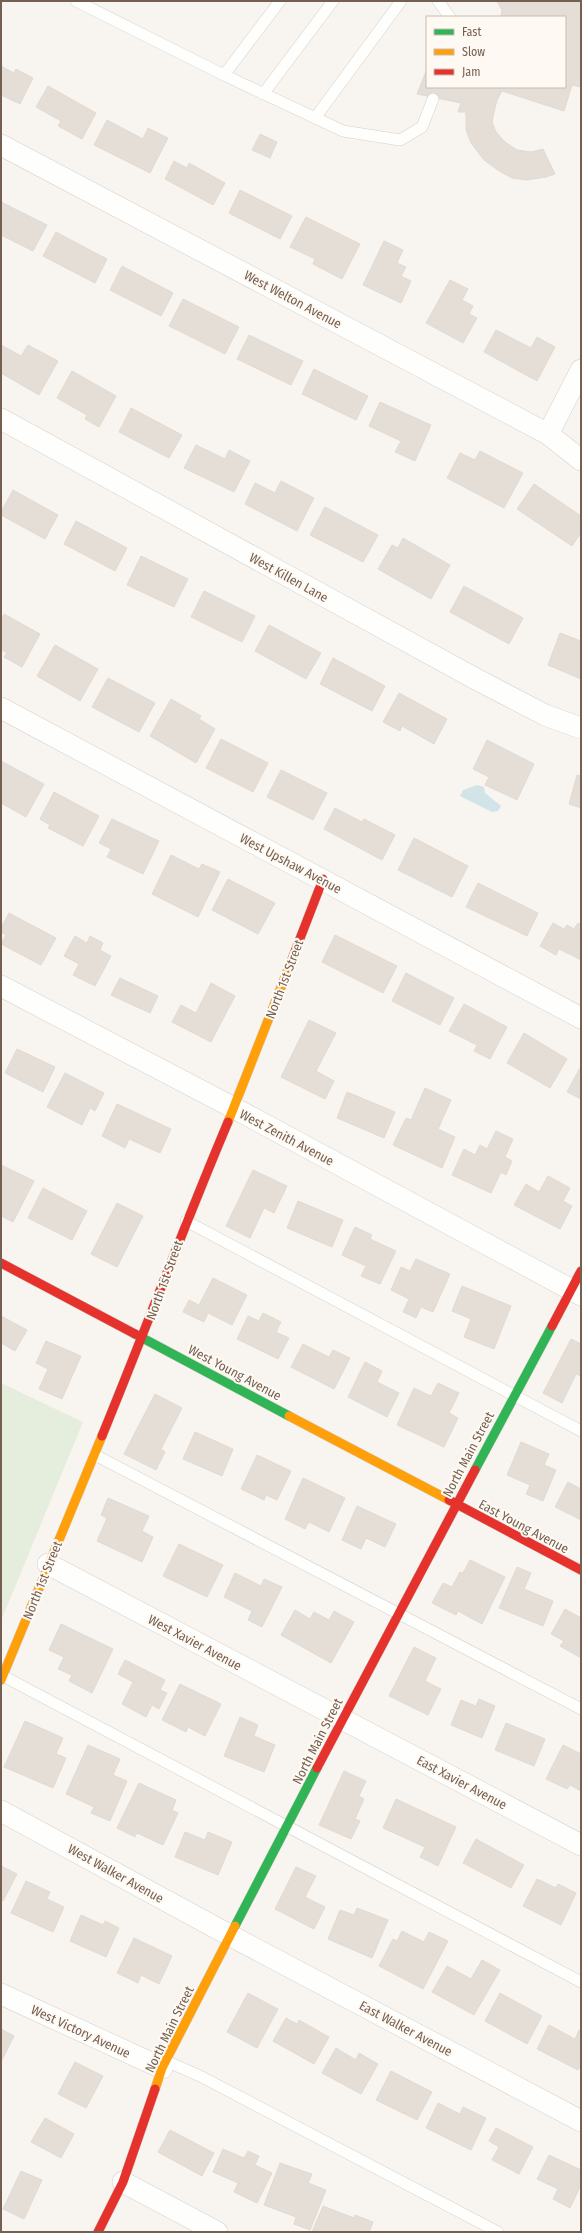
<svg xmlns="http://www.w3.org/2000/svg" width="582" height="2233" font-family="'Fira Sans Condensed',sans-serif">
<rect width="100%" height="100%" fill="#f8f5f0"/>
<!-- green -->
<path fill="#e5eedc" d="M1 1383 83 1422 1 1621Z"/>
<!-- water -->
<path fill="#d2e4e8" d="M477 785 484 787 485 793 501 806 498 811 492 812 460 796 463 790Z"/>
<!-- building -->
<path fill="#e4ded7" stroke="#e1dad2" d="M497 1H581V87L572 85 564 111 502 91 497 100 494 112 492 122 496 132 505 142 517 150 531 152 543 149 555 174 546 177 527 180 512 178 499 171 484 160 471 143 466 130V112H458L461 103 417 94 427 69V87H565V17H501L502 10Z
M1 66 14 73 16 69 33 78 20 104 1 95Z
M48 86 96 113 82 139 58 126 61 121 36 107Z
M107 120 143 139 148 128 168 138 150 173 94 145Z
M260 134 277 142 270 158 252 150Z
M174 161 187 168 189 163 225 183 213 205 165 179Z
M240 190 292 216 280 239 229 213Z
M1 202 47 225 33 251 1 235Z
M306 217 360 244 342 279 313 264 315 259 290 247Z
M56 232 107 259 95 283 43 256Z
M384 241 403 250 397 263 406 267 401 276 411 281 401 303 363 285Z
M122 266 173 293 161 316 110 290Z
M450 280 468 289 462 300 473 306 469 314 477 318 463 343 426 323Z
M183 299 239 327 225 354 169 326Z
M496 330 531 348 537 337 555 347 537 381 484 352Z
M249 335 303 361 291 385 237 359Z
M1 345 21 356 28 345 58 361 39 395 1 373Z
M314 369 368 396 356 420 302 394Z
M72 371 116 396 99 427 85 419 87 415 57 398Z
M380 402 431 425 415 461 395 452 401 441 369 426Z
M131 408 182 435 169 458 119 432Z
M196 445 225 459 229 450 250 461 234 492 184 468Z
M480 451 523 473 504 508 447 478 460 453 475 460Z
M281 481 314 498 297 531 245 504 255 483 275 493Z
M534 484 581 516V533L572 546 517 509Z
M13 490 58 515 45 539 1 515V512Z
M325 507 378 535 363 562 310 535Z
M76 521 127 548 115 571 64 544Z
M403 538 450 565 431 599 378 569 392 545 398 548Z
M141 556 188 579 174 607 127 585Z
M464 586 523 618 509 644 450 612Z
M204 591 255 616 242 642 191 617Z
M4 614 40 634 22 667 4 657 7 653 1 649V619Z
M269 625 321 653 306 679 255 651Z
M560 633 581 641V679L548 665Z
M55 645 98 669 80 701 37 676Z
M333 658 385 686 372 711 320 684Z
M108 678 155 703 139 732 92 707Z
M399 693 447 719 434 744 402 726 400 731 383 722Z
M171 699 201 716 199 719 215 729 196 763 150 736Z
M221 739 268 763 253 792 206 768Z
M487 740 534 764 517 800 485 785 489 777 473 769Z
M1 761 44 784 26 817 1 803Z
M281 770 327 793 313 820 267 797Z
M577 775 581 776V808L569 804Z
M54 792 99 816 83 846 48 828 50 825 40 819Z
M335 808 362 822 364 819 395 835 382 860 324 829Z
M112 819 159 841 143 874 107 857 111 849 99 843Z
M414 838 468 866 452 897 398 870Z
M171 855 199 869 202 864 220 872 198 917 152 894Z
M228 879 275 903 258 934 212 910Z
M478 883 538 913 527 936 466 907Z
M9 913 56 938 41 965 1 944 6 935 1 932V928Z
M553 923 564 929 567 925 574 929 578 923 581 924V960L559 949 556 955 540 946Z
M335 935 397 966 383 993 322 962Z
M75 936 87 943 90 936 103 943 100 950 111 956 95 986 73 975 79 964 64 956Z
M406 973 454 998 440 1025 392 1001Z
M120 978 158 996 150 1013 111 995Z
M211 983 235 996 211 1042 172 1022 181 1005 196 1013Z
M464 1004 507 1027 490 1059 474 1051 477 1045 449 1031Z
M309 1020 336 1033 316 1071 334 1081 325 1099 281 1077Z
M524 1033 567 1059 550 1088 507 1063Z
M17 1049 55 1067 43 1092 5 1073Z
M581 1066V1099L567 1092Z
M65 1073 104 1093 95 1111 90 1108 82 1125 47 1107Z
M425 1088 451 1100 438 1129 455 1137 442 1168 393 1145 406 1118 411 1120Z
M347 1092 395 1112 384 1138 337 1118Z
M117 1104 171 1129 160 1153 129 1139 125 1148 102 1136Z
M496 1131 513 1139 505 1157 512 1161 506 1175 501 1172 491 1193 452 1175 464 1149 475 1155 480 1145 487 1149Z
M1 1165 34 1181 13 1222 1 1216Z
M253 1170 287 1186 274 1213 264 1208 250 1238 226 1226Z
M548 1176 570 1188 563 1201 572 1206 560 1229 514 1205 526 1184 539 1192Z
M43 1188 87 1211 72 1240 28 1218Z
M298 1201 343 1220 332 1247 287 1228Z
M117 1203 143 1216 117 1267 91 1254Z
M355 1227 372 1235 370 1239 396 1251 380 1284 361 1276 366 1266 342 1255Z
M416 1259 450 1274 433 1312 421 1307 416 1318 403 1312 409 1299 391 1290 401 1267 410 1271Z
M213 1278 247 1295 232 1325 208 1313 204 1322 183 1312 189 1300 199 1305Z
M462 1286 511 1306 494 1349 464 1337 471 1319 452 1311Z
M263 1313 281 1322 276 1332 289 1338 278 1359 237 1339 248 1316 259 1321Z
M1 1316 27 1330 15 1351 1 1343Z
M571 1339 581 1344V1376L576 1374 562 1403 543 1393Z
M46 1341 81 1356 62 1399 39 1389 48 1369 36 1363Z
M303 1344 329 1357 333 1350 350 1358 334 1389 291 1367Z
M365 1362 382 1371 377 1382 399 1393 387 1417 348 1397Z
M438 1383 459 1393 449 1413 458 1418 444 1447 397 1425 414 1388 431 1396Z
M155 1394 182 1408 161 1449 165 1452 156 1470 124 1454Z
M195 1432 233 1449 222 1476 183 1459Z
M521 1442 549 1454 544 1465 556 1470 543 1501 526 1494 530 1485 507 1475Z
M257 1455 291 1471 277 1500 266 1495 264 1500 241 1489Z
M303 1478 345 1498 329 1532 309 1522 305 1529 285 1519Z
M568 1482 581 1489V1520L555 1507Z
M108 1498 149 1516 142 1531 153 1537 142 1562 97 1541 107 1518 101 1515Z
M357 1506 396 1524 385 1547 366 1538 361 1549 342 1540Z
M179 1544 223 1565 207 1597 163 1576Z
M470 1560 505 1577 482 1624 458 1611 456 1615 432 1603 443 1583 452 1587 460 1572 463 1573Z
M517 1567 531 1573 524 1589 553 1601 543 1626 499 1608Z
M235 1573 261 1586 264 1579 282 1587 262 1627 248 1620 252 1611 224 1597Z
M565 1609 581 1618V1658L560 1646 564 1641 551 1634Z
M295 1610 310 1619 314 1612 329 1620 334 1611 354 1622 331 1663 281 1635Z
M61 1624 113 1649 92 1693 69 1681 72 1675 58 1669 64 1657 49 1650Z
M414 1647 436 1658 425 1681 441 1689 428 1715 389 1696Z
M125 1660 165 1680 160 1690 167 1693 159 1709 152 1705 146 1717 122 1704 133 1682 118 1674Z
M180 1684 221 1704 205 1736 188 1727 186 1732 162 1720Z
M479 1699 495 1706 482 1738 451 1725 461 1700 476 1706Z
M240 1717 258 1725 254 1736 275 1745 264 1772 224 1756Z
M25 1721 63 1738 56 1754 66 1758 53 1788 4 1767Z
M506 1723 545 1739 534 1766 495 1750Z
M88 1745 120 1759 113 1775 127 1781 110 1821 91 1813 94 1807 66 1794Z
M563 1745 581 1754V1791L570 1785 567 1789 546 1779Z
M344 1771 366 1781 359 1796 364 1799 355 1819 360 1821 351 1839 319 1825Z
M139 1783 176 1800 172 1810 178 1813 163 1845 137 1833 135 1837 117 1828Z
M396 1799 456 1827 438 1866 420 1857 425 1847 383 1828Z
M185 1832 205 1840 208 1832 232 1842 218 1875 175 1857Z
M476 1839 524 1865 511 1888 463 1863Z
M1 1866 17 1874 3 1901 1 1899Z
M296 1867 316 1876 305 1897 325 1907 314 1929 275 1909Z
M537 1879 556 1888 558 1884 576 1893 561 1925 523 1906Z
M26 1881 50 1892 47 1899 64 1907 53 1932 11 1913Z
M357 1908 388 1920 372 1958 328 1939 340 1910 354 1915Z
M81 1915 103 1925 105 1921 119 1928 106 1957 70 1941Z
M402 1931 424 1942 429 1932 448 1941 423 1989 379 1966 393 1939 397 1941Z
M134 1938 172 1956 159 1984 141 1975 138 1983 117 1973Z
M482 1960 500 1970 474 2015 432 1992 447 1966 471 1979Z
M248 1993 278 2009 257 2048 227 2032Z
M500 1993 542 2016 527 2044 485 2021Z
M286 2018 297 2024 299 2020 329 2037 314 2064 273 2041Z
M549 2025 575 2039 579 2030 581 2031V2065L578 2070 537 2049Z
M1 2029 14 2036 2 2060H1Z
M336 2048 356 2060 359 2053 378 2064 361 2094 322 2073Z
M75 2062 103 2076 86 2108 58 2094Z
M391 2071 432 2092 417 2120 376 2100Z
M438 2103 460 2114 463 2107 486 2118 471 2150 426 2128Z
M45 2118 74 2134 61 2158 31 2142Z
M496 2128 533 2147 519 2174 492 2160 499 2147 489 2141Z
M170 2130 214 2153 202 2176 158 2152Z
M223 2149 244 2158 248 2151 259 2156 255 2165 272 2173 257 2203 234 2192 238 2183 213 2172Z
M549 2155 581 2170V2185L570 2208 553 2199 558 2189 537 2179Z
M280 2163 312 2174 308 2183 326 2190 310 2230 294 2224 296 2217 264 2205Z
M21 2171 42 2180 24 2219 3 2209Z
M323 2206 354 2218 355 2215 373 2222 369 2232H312Z"/>
<g fill="none" stroke-linecap="round" stroke-linejoin="round">
<!-- lane casing -->
<g stroke="#d6d1cb" stroke-width="12">
<path id="lane" d="M76 1 224 75 343 131 400 140 422 127 433 99
M438 1 450 17
M224 75 280 1
M263 94 333 1
M315 118 401 1
M186 1221 581 1431
M95 1455 581 1709
M3 1676 581 1982
M166 2061 200 2076 498 2232"/>
</g>
<!-- street casing -->
<g stroke="#d6d1cb" stroke-width="22">
<path id="street" d="M1 145 548 434 581 460
M1 419 474 678 545 715 581 728
M548 434 581 370
M1 708 581 1018
M1 986 234 1108 581 1295
M48 1564 581 1845
M1 1811 231 1936 581 2121
M1 1994 162 2068
M123 2182 217 2232"/>
</g>
<!-- fast casing -->
<g stroke="#d6d1ca" stroke-width="10">
<path id="fast" d="M135 1334 289 1416
M475 1470 552 1326
M235 1926 317 1768"/>
</g>
<!-- slow casing -->
<g stroke="#d6d1ca" stroke-width="10">
<path id="slow" d="M228 1122 289 967
M289 1416 449 1500
M1 1680 102 1436
M155 2089 162 2068 235 1926"/>
</g>
<!-- jam casing -->
<g stroke="#d6d1ca" stroke-width="10">
<path id="jam" d="M289 967 323 879
M1 1263 135 1334
M552 1326 581 1271
M102 1436C145 1331 184 1226 228 1122
M449 1500 581 1570
M317 1768 475 1470
M98 2232 123 2182 155 2089"/>
</g>
<!-- lane -->
<use href="#lane" stroke="#fefefd" stroke-width="11"/>
<!-- street -->
<use href="#street" stroke="#fefefd" stroke-width="21"/>
<!-- fast -->
<use href="#fast" stroke="#30b455" stroke-width="9"/>
<!-- slow -->
<use href="#slow" stroke="#ff9f0a" stroke-width="9"/>
<!-- jam -->
<use href="#jam" stroke="#e5322d" stroke-width="9"/>
</g>
<g text-anchor="middle" stroke-width="4" stroke-linejoin="round" paint-order="stroke">
<!-- street labels -->
<g font-size="13" fill="#755f51" stroke="#fefaf3">
<text transform="translate(293 299) rotate(28)" y="5">West Welton Avenue</text>
<text transform="translate(289 577) rotate(29)" y="5">West Killen Lane</text>
<text transform="translate(291 863) rotate(28)" y="5">West Upshaw Avenue</text>
<text transform="translate(284 979) rotate(-69)" y="5">North 1st Street</text>
<text transform="translate(287 1137) rotate(28)" y="5">West Zenith Avenue</text>
<text transform="translate(164 1280) rotate(-70)" y="5">North 1st Street</text>
<text transform="translate(235 1372) rotate(28)" y="5">West Young Avenue</text>
<text transform="translate(468 1454) rotate(-62)" y="5">North Main Street</text>
<text transform="translate(524 1526) rotate(28)" y="5">East Young Avenue</text>
<text transform="translate(42 1580) rotate(-68)" y="5">North 1st Street</text>
<text transform="translate(195 1642) rotate(28)" y="5">West Xavier Avenue</text>
<text transform="translate(317 1741) rotate(-63)" y="5">North Main Street</text>
<text transform="translate(462 1782) rotate(28)" y="5">East Xavier Avenue</text>
<text transform="translate(116 1873) rotate(29)" y="5">West Walker Avenue</text>
<text transform="translate(406 2028) rotate(28)" y="5">East Walker Avenue</text>
<text transform="translate(169 2029) rotate(-64)" y="5">North Main Street</text>
<text transform="translate(81 2031) rotate(25)" y="5">West Victory Avenue</text>
</g>
</g>
<!-- border -->
<rect width="582" height="2233" fill="none" stroke="#755f51" stroke-width="4"/>
<!-- legend -->
<rect x="426" y="16" width="140" height="72" fill="#fefaf3" stroke="#c7bcb2"/>
<rect x="434" y="29" width="20" height="6" fill="#30b455" stroke="#c7bcb2"/>
<text x="462" y="36" font-size="12" fill="#755f51">Fast</text>
<rect x="434" y="49" width="20" height="6" fill="#ff9f0a" stroke="#c7bcb2"/>
<text x="462" y="56" font-size="12" fill="#755f51">Slow</text>
<rect x="434" y="69" width="20" height="6" fill="#e5322d" stroke="#c7bcb2"/>
<text x="462" y="76" font-size="12" fill="#755f51">Jam</text>
</svg>
